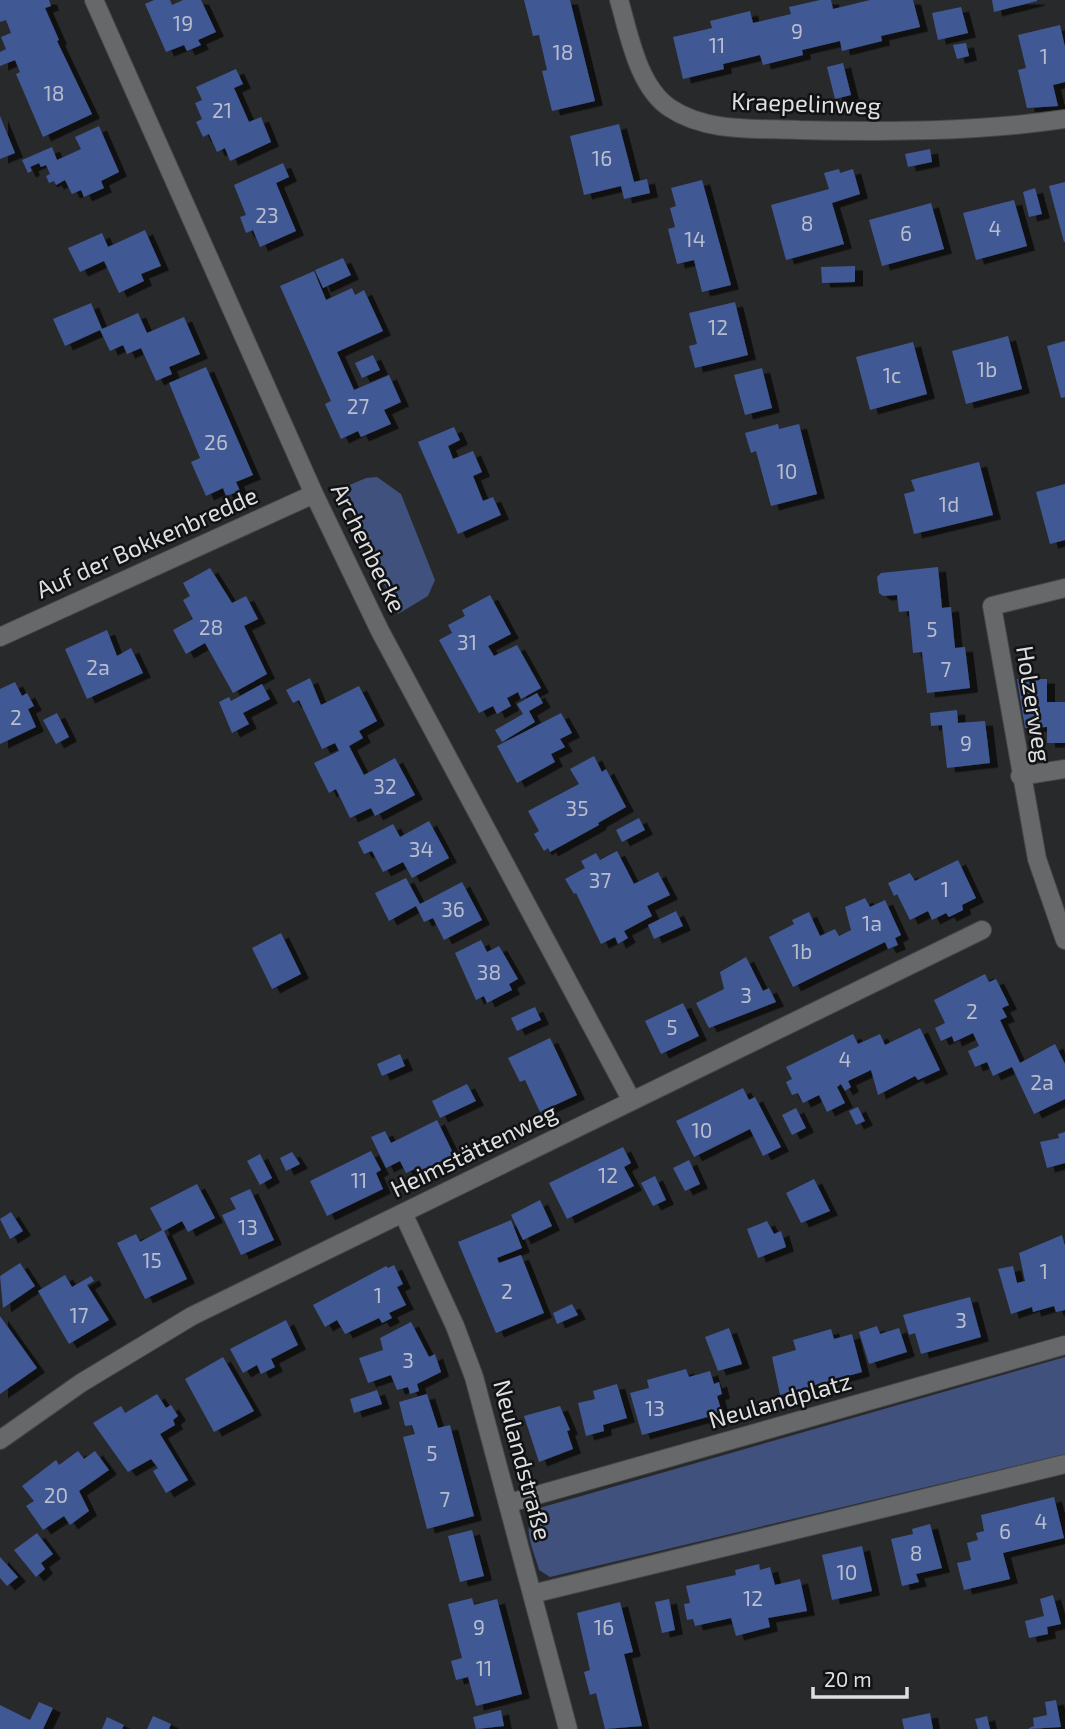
<svg xmlns="http://www.w3.org/2000/svg" width="1065" height="1729" font-family="'Exo 2',sans-serif">
<defs>
<filter id="shadow"><feDropShadow dx="8" dy="4.5" stdDeviation="0" flood-color="#0009"/></filter>
</defs>
<rect width="100%" height="100%" fill="#28292b"/>
<!-- green -->
<path fill="#3f517c" d="M377 477 401 494 435 580 428 596 398 614 340 489 366 478Z
M1065 1357V1454L550 1577 539 1570C534 1551 520 1525 536 1509Z"/>
<!-- building -->
<path fill="#415894" filter="url(#shadow)" d="M0 0H49L51 6 45 8 59 40 57 41 92 114 43 137 16 74 20 72 15 60 0 66V52L6 49 1 37 11 33 6 20 0 22Z
M154 0H170L172 5 183 0H201L216 32 198 40 201 45 187 51 184 45 166 52 145 4Z
M524 0H570L595 101 552 111 542 71 547 70 539 35 533 36Z
M820 0H831L833 9 870 0H913L920 27 881 36 882 41 842 51 840 41 802 50 803 55 763 65 760 55 723 64 724 69 683 79 673 37 712 28 710 21 750 11 753 23 791 14 789 7Z
M992 0H1037V1L994 12Z
M961 7 968 33 938 40 932 13Z
M1060 25 1065 47V82L1053 85 1058 106 1027 108 1018 70 1026 68 1018 35Z
M966 43 969 56 957 59 953 45Z
M843 63 851 95 835 99 827 67Z
M236 69 243 84 234 88 249 122 261 117 271 142 230 161 225 148 217 152 209 134 203 137 196 122 202 119 195 103 202 100 196 87Z
M0 116 15 153 0 159Z
M619 124 634 182 647 179 650 193 624 199 621 186 584 195 570 136Z
M99 126 119 172 101 181 104 188 84 197 81 190 72 194 65 180 56 185 54 181 49 183 46 176 50 174 46 165 41 167 39 163 30 167 32 171 28 173 22 160 52 147 57 160 81 149 75 137Z
M930 149 932 162 908 167 905 154Z
M283 163 289 177 276 183 296 231 260 247 253 230 246 233 240 217 246 215 234 185Z
M839 169 840 173 853 169 860 194 832 203 844 244 786 260 771 205 829 189 824 173Z
M702 180 731 285 702 292 694 260 677 264 668 229 675 227 670 208 676 206 671 188Z
M1065 182V242H1064L1049 186Z
M1035 188 1042 214 1029 217 1023 192Z
M1014 200 1027 246 976 260 963 213Z
M931 203 944 249 882 266 869 220Z
M145 230 161 266 141 274 144 281 119 293 104 261 80 272 68 248 102 233 108 247Z
M343 258 351 275 323 288 315 270Z
M855 266V282L822 283 821 267Z
M314 271 326 300 352 288 355 295 364 290 383 331 337 352 354 390 389 375 401 402 384 410 391 424 361 437 358 431 341 439 325 404 331 401 280 286Z
M735 302 748 355 695 368 689 346 697 344 689 313Z
M91 303 102 329 138 313 147 333 184 317 200 354 169 367 172 374 156 381 141 348 127 354 123 345 110 351 100 330 65 346 53 319Z
M1008 336 1022 389 966 404 952 351Z
M1065 341V397L1061 398 1047 346Z
M913 342 927 394 870 410 856 357Z
M373 355 380 370 362 378 355 363Z
M206 367 253 475 236 482 240 491 226 496 223 488 206 496 191 462 200 458 169 383Z
M762 368 772 408 745 415 734 375Z
M778 424 779 429 799 424 817 494 771 506 756 451 751 453 745 433Z
M454 427 460 440 448 446 453 459 473 451 482 472 473 476 483 501 493 497 501 515 458 534 418 442Z
M979 462 993 515 914 534 904 494 915 491 911 480Z
M1065 484V540L1050 544 1036 492Z
M938 567 942 608 951 607 955 648 965 647 970 688 927 693 922 652 913 653 909 611 899 612 897 595 883 596 879 593 877 577 881 573Z
M210 568 232 603 246 596 258 619 244 626 267 674 233 693 205 643 186 654 173 630 193 619 183 600 190 596 183 583Z
M490 595 511 634 488 646 494 656 517 645 541 688 521 699 518 692 507 698 511 706 497 714 493 706 479 713 439 640 452 633 448 625 465 616 462 610Z
M107 630 117 656 131 648 143 673 87 699 65 649Z
M310 678 321 705 359 686 377 721 359 731 363 738 349 746 364 775 395 758 415 795 375 816 371 808 350 818 336 789 329 793 314 763 339 751 335 743 322 749 299 700 293 703 286 690Z
M1017 679H1047V702H1065V743H1047V727L1025 728Z
M15 682 22 696 27 693 34 706 28 709 36 727 0 744V689Z
M262 684 270 699 243 713 249 724 232 733 219 702 229 697 231 701Z
M537 693 543 703 529 711 535 722 502 742 495 730 523 714 517 704Z
M957 710 958 723 985 721 990 763 947 768 942 725 931 726 930 713Z
M57 713 69 737 56 744 43 720Z
M561 713 572 733 560 739 565 747 551 754 555 762 517 783 497 746Z
M594 756 602 772 606 769 626 807 598 823 599 825 550 852 548 848 544 851 534 834 539 831 528 811 579 784 570 769Z
M639 818 645 830 622 842 616 830Z
M429 821 449 858 412 878 403 862 383 872 372 851 364 854 358 842 393 824 400 837Z
M617 851 634 884 658 872 670 895 647 906 652 916 624 931 628 938 618 944 615 937 601 944 576 893 574 894 565 879 585 868 581 861 596 853 600 860Z
M958 860 976 898 962 905 963 910 949 917 946 913 932 920 928 911 910 920 897 894 894 896 888 883 910 873 915 881Z
M406 878 420 904 462 882 482 920 444 940 433 918 424 922 416 906 389 921 375 893Z
M865 898 870 907 885 900 901 935 895 938 898 945 888 949 885 942 793 987 769 937 794 924 792 920 809 912 820 936 835 929 839 936 851 930 845 907Z
M676 911 683 926 654 939 648 925Z
M281 933 301 974 272 989 252 948Z
M481 940 487 952 499 946 518 979 509 984 512 990 487 1003 484 996 476 1000 455 953Z
M746 957 763 991 769 988 776 1002 709 1028 696 1003 724 989 720 972Z
M985 974 989 982 996 979 1009 1005 1002 1008 1007 1017 1000 1020 1020 1063 1055 1044 1065 1064V1099L1034 1114 1012 1067 993 1076 987 1062 975 1067 968 1051 979 1046 973 1033 954 1042 952 1036 941 1041 935 1028 945 1023 934 1000Z
M683 1003 699 1036 661 1054 645 1021Z
M535 1007 541 1020 517 1031 511 1018Z
M920 1028 940 1070 918 1080 915 1076 878 1095 871 1070 848 1081 851 1087 845 1091 841 1084 837 1087 845 1103 827 1112 819 1095 803 1103 798 1093 792 1095 786 1082 792 1079 786 1067 853 1034 858 1044 880 1034 885 1045Z
M550 1038 577 1095 540 1112 525 1080 520 1082 508 1058Z
M400 1054 405 1066 382 1076 377 1064Z
M467 1084 476 1101 440 1118 432 1101Z
M743 1088 749 1100 755 1097 781 1147 763 1156 750 1129 694 1157 676 1121Z
M858 1107 865 1121 856 1125 849 1111Z
M796 1108 806 1128 792 1135 782 1115Z
M437 1120 454 1155 421 1171 419 1167 406 1173 400 1161 386 1168 371 1137 385 1131 391 1143Z
M1065 1132V1163L1047 1168 1040 1142 1059 1138 1058 1134Z
M623 1147 631 1163 624 1167 634 1186 567 1219 549 1183Z
M371 1151 381 1170 376 1173 383 1189 327 1216 310 1181Z
M292 1152 300 1164 286 1171 280 1158Z
M260 1154 272 1178 260 1185 247 1161Z
M689 1160 700 1184 685 1191 673 1168Z
M655 1176 666 1200 653 1206 641 1183Z
M814 1179 830 1211 801 1223 786 1193Z
M197 1184 215 1218 188 1232 182 1221 164 1231 187 1279 145 1299 117 1243 136 1234 140 1242 162 1230 150 1208Z
M250 1189 274 1240 241 1255 222 1215 236 1209 230 1198Z
M540 1200 552 1226 523 1240 511 1215Z
M11 1212 23 1231 10 1239 0 1219Z
M511 1220 522 1248 497 1258 499 1263 521 1255 544 1313 496 1333 458 1242Z
M767 1221 774 1234 781 1231 786 1247 758 1258 747 1229Z
M1062 1235 1065 1246V1310L1056 1312 1054 1306 1033 1312 1032 1307 1011 1314 998 1269 1013 1266 1017 1283 1025 1281 1019 1253Z
M20 1263 35 1286 3 1308 0 1276Z
M394 1265 403 1284 397 1287 406 1305 389 1313 392 1318 382 1323 379 1318 345 1334 337 1320 325 1327 313 1305 386 1266 388 1268Z
M65 1275 72 1287 91 1276 94 1281 87 1285 109 1320 69 1344 38 1291Z
M970 1297 981 1337 921 1354 915 1333 909 1335 903 1315Z
M572 1304 578 1315 557 1324 553 1313Z
M0 1316 37 1368 0 1394Z
M286 1320 298 1345 271 1359 275 1367 261 1374 257 1365 243 1373 230 1349Z
M411 1322 429 1357 435 1354 441 1372 417 1384 419 1391 410 1394 408 1387 397 1390 391 1375 368 1383 359 1358 383 1350 380 1338Z
M877 1326 880 1334 899 1328 907 1352 869 1364 859 1332Z
M729 1328 742 1364 718 1371 705 1337Z
M831 1329 834 1339 852 1334 862 1372 780 1395 772 1357 796 1350 793 1340Z
M223 1357 254 1411 214 1432 185 1379Z
M686 1369 689 1377 710 1371 714 1384 719 1382 722 1394 717 1396 722 1413 642 1435 630 1393 649 1388 647 1380Z
M617 1384 627 1418 603 1425 604 1431 586 1436 578 1403 595 1399 593 1391Z
M377 1390 382 1404 354 1413 350 1399Z
M157 1394 166 1408 171 1405 178 1416 173 1420 175 1425 160 1434 188 1480 166 1493 153 1471 158 1468 151 1459 128 1472 93 1423 121 1406 125 1413Z
M427 1394 438 1428 450 1425 474 1516 427 1529 403 1437 415 1434 412 1425 405 1426 399 1402Z
M560 1406 570 1430 567 1431 573 1449 539 1462 524 1416Z
M78 1451 84 1459 95 1451 109 1470 79 1491 89 1511 70 1525 64 1516 43 1530 26 1506 34 1501 22 1486 56 1460 59 1465Z
M1054 1497 1064 1538 1003 1553 1010 1579 964 1590 957 1563 971 1560 967 1543 978 1540 976 1533 984 1531 981 1515Z
M930 1524 942 1568 916 1574 919 1582 902 1586 891 1539 913 1534 912 1529Z
M472 1530 484 1576 460 1582 448 1536Z
M37 1533 53 1554 41 1563 45 1569 36 1577 14 1550Z
M862 1546 872 1591 832 1600 822 1555Z
M0 1557 18 1577 7 1586 0 1578Z
M759 1564 760 1570 770 1567 775 1585 800 1579 807 1611 768 1618 770 1627 736 1636 731 1618 695 1626 693 1619 687 1620 684 1604 690 1603 686 1586 736 1575 735 1570Z
M1053 1595 1061 1624 1047 1627 1048 1634 1029 1638 1025 1621 1044 1616 1040 1599Z
M472 1598 474 1605 497 1599 522 1694 476 1706 468 1677 456 1680 451 1661 462 1658 448 1604Z
M669 1599 675 1630 662 1633 655 1602Z
M620 1602 633 1652 624 1654 642 1726 605 1729 596 1693 590 1695 584 1672 590 1670 577 1613Z
M1056 1700 1061 1727 1027 1729 1034 1726 1033 1718 1047 1715 1045 1702Z
M39 1702 53 1708 43 1729H0V1705L30 1720Z
M501 1710 504 1726 476 1729 473 1717Z
M930 1713 933 1729H904L902 1719Z
M153 1716 171 1724 169 1729H147Z
M987 1716 990 1729H978L975 1719Z
M107 1717 124 1725 122 1729H102Z"/>
<g fill="none" stroke-linecap="round" stroke-linejoin="round">
<!-- minor casing -->
<g stroke="#474749" stroke-width="20">
<path id="minor" d="M94 0 314 494 380 631 632 1101
M619 0C629 34 638 87 670 108 707 133 757 128 800 130 889 132 977 132 1065 119
M1065 588 992 606 1037 859 1065 940
M0 637 314 494
M1020 776 1065 769
M403 1213 455 1326 474 1377 568 1729
M0 1440 81 1383 192 1316 982 930
M509 1503 1065 1345
M532 1594 1065 1464"/>
</g>
<!-- minor -->
<use href="#minor" stroke="#66686a" stroke-width="18"/>
</g>
<g text-anchor="middle" stroke-width="5" stroke-linejoin="round" paint-order="stroke">
<!-- number labels -->
<g font-size="21" fill="#b8bdce">
<text x="183" y="31">19</text>
<text x="797" y="39">9</text>
<text x="717" y="53">11</text>
<text x="563" y="60">18</text>
<text x="1044" y="64">1</text>
<text x="54" y="101">18</text>
<text x="222" y="118">21</text>
<text x="602" y="166">16</text>
<text x="267" y="223">23</text>
<text x="807" y="231">8</text>
<text x="995" y="236">4</text>
<text x="906" y="241">6</text>
<text x="695" y="247">14</text>
<text x="718" y="335">12</text>
<text x="987" y="377">1b</text>
<text x="892" y="383">1c</text>
<text x="358" y="414">27</text>
<text x="216" y="450">26</text>
<text x="787" y="479">10</text>
<text x="949" y="512">1d</text>
<text x="211" y="635">28</text>
<text x="932" y="637">5</text>
<text x="467" y="650">31</text>
<text x="98" y="675">2a</text>
<text x="946" y="677">7</text>
<text x="16" y="725">2</text>
<text x="966" y="751">9</text>
<text x="385" y="794">32</text>
<text x="577" y="816">35</text>
<text x="421" y="857">34</text>
<text x="600" y="888">37</text>
<text x="945" y="897">1</text>
<text x="453" y="917">36</text>
<text x="872" y="931">1a</text>
<text x="802" y="959">1b</text>
<text x="489" y="980">38</text>
<text x="746" y="1003">3</text>
<text x="972" y="1019">2</text>
<text x="672" y="1035">5</text>
<text x="845" y="1067">4</text>
<text x="1042" y="1090">2a</text>
<text x="702" y="1138">10</text>
<text x="608" y="1183">12</text>
<text x="359" y="1188">11</text>
<text x="248" y="1235">13</text>
<text x="152" y="1268">15</text>
<text x="1044" y="1279">1</text>
<text x="507" y="1299">2</text>
<text x="378" y="1303">1</text>
<text x="79" y="1323">17</text>
<text x="961" y="1328">3</text>
<text x="408" y="1368">3</text>
<text x="655" y="1416">13</text>
<text x="432" y="1461">5</text>
<text x="56" y="1503">20</text>
<text x="445" y="1507">7</text>
<text x="1041" y="1529">4</text>
<text x="1005" y="1539">6</text>
<text x="916" y="1561">8</text>
<text x="847" y="1580">10</text>
<text x="753" y="1606">12</text>
<text x="479" y="1635">9</text>
<text x="604" y="1635">16</text>
<text x="484" y="1676">11</text>
</g>
<!-- street labels -->
<g font-size="24" fill="#dfdfe1" stroke="#111213">
<text transform="translate(806 104) rotate(2)" y="8">Kraepelinweg</text>
<text transform="translate(147 543) rotate(-24)" y="8">Auf der Bokkenbredde</text>
<text transform="translate(368 548) rotate(64)" y="8">Archenbecke</text>
<text transform="translate(1033 704) rotate(81)" y="8">Holzerweg</text>
<text transform="translate(474 1151) rotate(-26)" y="8">Heimstättenweg</text>
<text transform="translate(780 1401) rotate(-16)" y="8">Neulandplatz</text>
<text transform="translate(522 1460) rotate(75)" y="8">Neulandstraße</text>
</g>
</g>
<!-- scale -->
<path d="M813 1687v10h94v-10" fill="none" stroke="#dfdfe1" stroke-width="3.5"/>
<text x="824" y="1687" font-size="21" fill="#dfdfe1" stroke="#111213" stroke-width="5" paint-order="stroke">20 m</text>
</svg>
